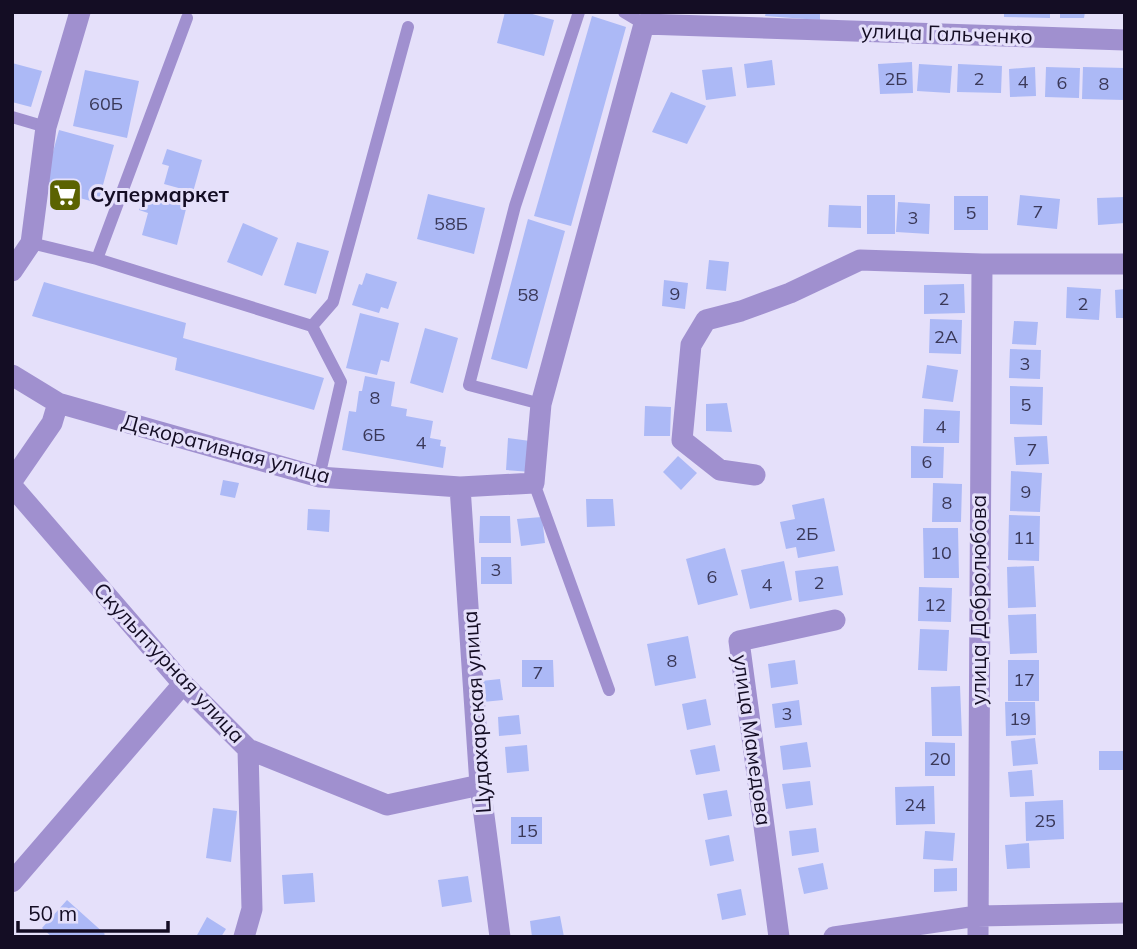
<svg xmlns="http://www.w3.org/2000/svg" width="1137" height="949" font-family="Mulish,sans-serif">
<rect width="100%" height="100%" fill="#e5e0fa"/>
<!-- building -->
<path fill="#acb9f6" d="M505 12H525L554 20 544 56 497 43Z
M766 12H820V20L765 16Z
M1004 12H1050V18L1004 17Z
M1060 12H1085L1084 18H1060Z
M592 16 626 27 571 226 534 216Z
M772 60 775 85 747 88 744 64Z
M912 62 913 93 880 94 878 64Z
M12 63 42 71 31 107 12 102Z
M919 64 952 66 950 93 917 91Z
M958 64 1002 66 1001 93 957 92Z
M732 67 736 96 706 100 702 70Z
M1035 67 1036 96 1010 97 1009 69Z
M1046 67 1080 68 1079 98 1045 97Z
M1083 67 1125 68V100L1082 99Z
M85 70 139 81 127 138 73 126Z
M671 92 706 106 687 144 652 132Z
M59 130 114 145 98 203 43 188Z
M167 149 202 160 193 192 164 184 169 166 162 164Z
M143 193 187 205 177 245 142 235 148 213 139 210Z
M428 194 485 208 474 254 417 239Z
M867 195H895V234H867Z
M1020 195 1060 199 1057 229 1017 225Z
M954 196H988V230H954Z
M1125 197V223L1098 225 1097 198Z
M898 202 930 204 929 234 896 232Z
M829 205 861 206V228L828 227Z
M528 219 565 231 527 369 491 359Z
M243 223 278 238 262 276 227 262Z
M297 242 329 251 316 294 284 285Z
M709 260 729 262 726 291 706 289Z
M366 273 397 282 388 309 381 307 379 313 352 305 359 284 362 285Z
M664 280 688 283 685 309 662 306Z
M44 282 186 323 183 338 324 378 314 410 175 370 177 358 32 316Z
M964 284 965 313 924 314V285Z
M1067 287 1101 289 1099 320 1066 318Z
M1125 289V318H1116L1115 290Z
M360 313 399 323 389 362 381 360 377 375 346 368Z
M930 319 962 320 961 354 929 353Z
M1014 321 1038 322 1036 345 1012 344Z
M425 328 458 338 443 393 410 383Z
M1010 349 1041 350 1040 379 1009 378Z
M927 365 958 370 953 402 922 398Z
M365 376 395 382 391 406 407 409 406 416 433 421 430 438 441 440 440 446 446 447 443 468 342 450 349 411 356 412 359 391H362Z
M1010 386 1043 387 1042 425 1010 424Z
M727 403 732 432 706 431V404Z
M645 406 671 407 670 436H644Z
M924 409 960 411 959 443H923Z
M1047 436 1049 464 1016 465 1014 437Z
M508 438 530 441 531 472 506 470Z
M911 446 944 447 943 478H911Z
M678 456 697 473 681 490 663 472Z
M1011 471 1042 473 1040 512 1010 511Z
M223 480 239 483 235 498 220 495Z
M933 483 962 484 961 522H932Z
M824 498 835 551 798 558 796 547 786 549 780 522 795 519 792 505Z
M586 499H613L615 526 587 527Z
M308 509 330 510 329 532 307 530Z
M1009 515 1040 516 1039 561 1008 560Z
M480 516H510L511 543H479Z
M542 517 545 543 521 546 517 519Z
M923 528H958L959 578H924Z
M725 548 738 595 698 605 686 559Z
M481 557H511L512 584H481Z
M784 561 792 600 750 609 741 570Z
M838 566 843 595 799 602 795 571Z
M1034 566 1036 607 1008 608 1007 567Z
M919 587 952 588 951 622 918 621Z
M1036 614 1037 653 1010 654 1008 615Z
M920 629 949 630 947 671 918 670Z
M688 636 696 678 655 686 647 644Z
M522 660H553L554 687H522Z
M795 660 798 684 771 688 768 664Z
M1008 660H1039V701H1008Z
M500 679 503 700 483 702 481 681Z
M960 686 962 736H932L931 687Z
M706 699 711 725 687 730 682 704Z
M799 700 802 725 775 728 772 704Z
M1005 702H1035L1036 735 1006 736Z
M519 715 521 734 499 736 498 717Z
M1035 738 1038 764 1013 766 1011 741Z
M807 742 811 767 783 770 780 746Z
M925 742 955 743V776H925Z
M527 745 529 771 507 773 505 747Z
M715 745 720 771 696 775 690 750Z
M1099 751H1125V770H1099Z
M1032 770 1034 796 1010 797 1008 772Z
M810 781 813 805 786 809 782 784Z
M934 786 935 824 896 825 895 787Z
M727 790 732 816 708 820 703 794Z
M1063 800 1064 839 1026 841 1025 802Z
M213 808 237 811 231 862 206 858Z
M511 817H542V844H511Z
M816 828 819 852 792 856 789 831Z
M925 831 955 833 953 861 923 859Z
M729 835 734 861 710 866 705 840Z
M1029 843 1030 868 1007 869 1005 845Z
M823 863 828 889 804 894 798 868Z
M957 868V891L934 892V869Z
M313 873 315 902 284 904 282 875Z
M468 876 472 902 442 907 438 880Z
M741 889 746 915 722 920 717 894Z
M67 900 105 934 102 937H52L42 928Z
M560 916 564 937H532L530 921Z
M207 917 226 929 221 937H196Z"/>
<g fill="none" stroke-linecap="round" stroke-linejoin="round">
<!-- lane -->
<path stroke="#a090cf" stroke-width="12" d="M624 12 644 24
M12 117 46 127
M31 243 97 259 312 326 341 382 319 477
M97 259 187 18
M312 326 333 302 408 27
M541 404 469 385 515 206 579 12
M534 483 609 690"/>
<!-- street -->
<path stroke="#a090cf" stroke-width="21" d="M12 271 31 243 46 127 80 12
M12 375 58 403 319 477 460 487 534 483 541 404 644 24 1125 40
M755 475 720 470 682 440 691 345 706 320 741 311 790 293 860 260 982 264H1125
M12 481 52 423 58 403
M12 486 183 684 248 749 387 805 480 785
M460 487 480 785 500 937
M12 882 183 684
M244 937 252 909 248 749
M779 937 739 641 835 620
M834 937 977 916 1125 913
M978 937 982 264"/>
</g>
<!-- icons -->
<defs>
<g id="supermarket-square" transform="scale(1.75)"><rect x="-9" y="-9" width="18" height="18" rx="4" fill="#5b6301" stroke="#e5e0fa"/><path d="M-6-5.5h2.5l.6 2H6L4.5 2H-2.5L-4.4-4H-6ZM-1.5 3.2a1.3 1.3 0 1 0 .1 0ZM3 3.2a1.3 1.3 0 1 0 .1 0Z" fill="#fff"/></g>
</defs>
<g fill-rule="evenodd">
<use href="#supermarket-square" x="65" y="195"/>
</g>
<g text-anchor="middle" stroke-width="6" stroke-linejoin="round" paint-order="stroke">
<!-- number labels -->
<g font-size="18" fill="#3a3858">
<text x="896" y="85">2Б</text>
<text x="979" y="85">2</text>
<text x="1023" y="88">4</text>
<text x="1062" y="89">6</text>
<text x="1104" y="90">8</text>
<text x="106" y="110">60Б</text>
<text x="1038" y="218">7</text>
<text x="971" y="219">5</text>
<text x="913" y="224">3</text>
<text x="451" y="230">58Б</text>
<text x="675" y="300">9</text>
<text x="528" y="301">58</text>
<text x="944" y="305">2</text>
<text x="1083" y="310">2</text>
<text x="946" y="343">2А</text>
<text x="1025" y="370">3</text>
<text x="375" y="404">8</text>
<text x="1026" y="411">5</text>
<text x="941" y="433">4</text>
<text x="374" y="441">6Б</text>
<text x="421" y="449">4</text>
<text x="1032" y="456">7</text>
<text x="927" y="468">6</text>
<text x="1026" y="498">9</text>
<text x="947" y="509">8</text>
<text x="807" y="540">2Б</text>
<text x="1024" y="544">11</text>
<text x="941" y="559">10</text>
<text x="496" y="576">3</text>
<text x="712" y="583">6</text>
<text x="819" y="589">2</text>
<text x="767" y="591">4</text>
<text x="935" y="611">12</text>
<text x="672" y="667">8</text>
<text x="538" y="679">7</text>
<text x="1024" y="686">17</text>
<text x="787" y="720">3</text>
<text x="1020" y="725">19</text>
<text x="940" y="765">20</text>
<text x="915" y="811">24</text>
<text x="1045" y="827">25</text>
<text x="527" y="837">15</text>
</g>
<!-- street labels -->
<g font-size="21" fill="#140d24" stroke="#e5e0fa">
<text transform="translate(947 34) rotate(2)" y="7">улица Гальченко</text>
<text transform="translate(226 449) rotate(15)" y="7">Декоративная улица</text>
<text transform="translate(979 600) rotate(-90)" y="7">улица Добролюбова</text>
<text transform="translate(169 663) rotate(47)" y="7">Скульптурная улица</text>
<text transform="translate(477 712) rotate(-94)" y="7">Цудахарская улица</text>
<text transform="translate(752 740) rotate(82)" y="7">улица Мамедова</text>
</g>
<!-- poi labels -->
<g font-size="21" font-weight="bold" fill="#140d24" stroke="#e5e0fa" text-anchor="start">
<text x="90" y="202">Супермаркет</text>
</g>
</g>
<!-- border -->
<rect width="1137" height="949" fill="none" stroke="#140d24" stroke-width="28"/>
<!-- scale -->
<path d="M18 921v10h150v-10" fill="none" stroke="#140d24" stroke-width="3.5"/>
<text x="28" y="921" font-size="21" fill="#140d24" stroke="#e5e0fa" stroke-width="5" paint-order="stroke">50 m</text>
</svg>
